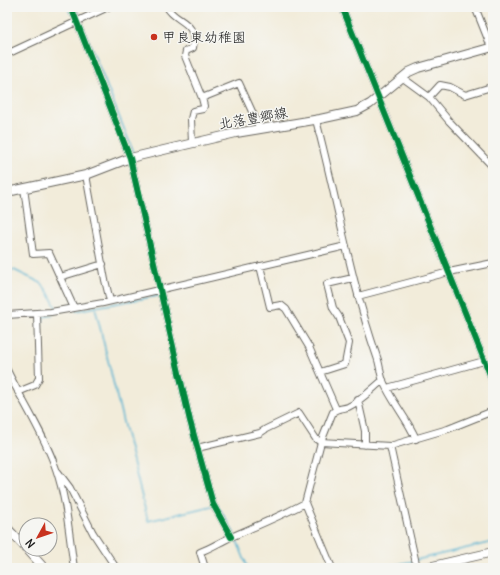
<svg xmlns="http://www.w3.org/2000/svg" width="500" height="575" font-family="Delius,'Klee One',sans-serif">
<rect width="100%" height="100%" fill="#f6f6f2"/>
<filter id="ink" filterUnits="userSpaceOnUse"><feTurbulence type="fractalNoise" baseFrequency=".025" numOctaves="2"/><feDisplacementMap in="SourceGraphic" scale="8" xChannelSelector="R" yChannelSelector="G"/><feConvolveMatrix kernelMatrix="1 2 1 2 8 2 1 2 1" color-interpolation-filters="sRGB"/></filter>
<filter id="wash" filterUnits="userSpaceOnUse"><feTurbulence type="fractalNoise" baseFrequency=".012" numOctaves="4" result="noise"/><feDisplacementMap in="SourceGraphic" scale="16" xChannelSelector="R" yChannelSelector="G"/><feGaussianBlur stdDeviation="0.9" result="paint"/><feColorMatrix in="noise" values="0 0 0 0 0 0 0 0 0 0 0 0 0 0 0 0 0 1.4 0 .05"/><feComposite in="paint" operator="in"/></filter>
<g filter="url(#wash)">
<rect width="100%" height="100%" fill="#f2ecda"/>
<g fill="none" stroke-linecap="round" stroke-linejoin="round">
<!-- stream -->
<path stroke="#52b2d1" stroke-width="1.5" d="M68 7 70 13
M75 7 80 18
M81 22 133 151 132 154
M7 271 14 270 41 283 48 292 57 309
M95 307 158 296 157 292
M76 311 95 307 122 418 148 521 211 506
M43 321V317L53 315
M215 505 217 504 234 533
M235 536 248 568
M416 560 493 542
M381 568 413 561"/>
</g>
</g>
<g filter="url(#ink)">
<g fill="none" stroke-linecap="round" stroke-linejoin="round">
<!-- minor casing -->
<g stroke="#67655e" stroke-width="8">
<path id="minor" d="M71 7 130 158 190 421 213 504 231 537
M167 7C175 23 198 20 193 48L186 51 185 56 202 98 239 83 260 129
M342 7 493 382
M475 7 491 47
M7 54 108 7
M403 78 429 97 449 121 493 167
M429 97 440 85 450 87 465 95 488 88 493 89
M316 120C337 199 350 280 377 357 380 365 380 373 383 381 392 402 407 418 416 439
M192 143 191 119 193 111 203 109 204 106 202 98
M86 175 105 280 110 301
M24 188 33 254 49 253 74 308
M260 266 270 307 281 305 286 309 309 347 336 409
M60 277 103 264
M358 296 449 272 493 263
M7 315 51 312 103 303 346 246
M7 370C23 403 44 434 56 469 67 501 69 535 74 568
M320 372 345 364 349 343 339 317 333 308 327 284 353 278
M387 388 484 361
M18 392 35 385 39 378 37 314
M358 400 365 431V445
M390 446 417 568
M197 448 260 433 266 429 299 413 316 439 321 442 390 446 448 429 493 411
M58 472 70 488 93 533 116 568
M205 568 200 552C211 548 220 542 231 537 256 526 281 516 305 503
M332 568 305 503 321 442 333 412C337 408 342 409 348 407 361 401 372 389 383 380"/>
</g>
<!-- major casing -->
<g stroke="#67655e" stroke-width="10">
<path id="major" d="M7 192 86 175 130 158 185 145 236 133 320 119 357 111 370 104 409 72 418 68 493 47
M7 528 26 548
M27 549 44 568
M424 568 493 552"/>
</g>
<!-- minor -->
<use href="#minor" stroke="#fff" stroke-width="6"/>
<!-- major -->
<use href="#major" stroke="#fff" stroke-width="8"/>
<!-- cycleway casing -->
<g stroke="#f6f6f2" stroke-width="8">
<path id="cycleway" d="M71 7 130 158 190 421 213 504 231 537
M342 7 493 382"/>
</g>
<!-- cycleway -->
<use href="#cycleway" stroke="#00873e" stroke-width="6"/>
</g>
</g>
<!-- markers -->
<circle fill="#c8321e" stroke="#f6f6f2" stroke-width="1.5" cx="154" cy="37" r="4"/>
<g text-anchor="middle" stroke-width="3" stroke-linejoin="round" paint-order="stroke">
<!-- poi labels -->
<g font-size="14" fill="#1c1c1c" stroke="#f6f6f2" text-anchor="start">
<text x="162" y="42">甲良東幼稚園</text>
</g>
<!-- street labels -->
<g font-size="14" fill="#1c1c1c" stroke="#f6f6f2">
<text transform="translate(253 118) rotate(-10)" y="5">北落豊郷線</text>
</g>
</g>
<!-- margin -->
<rect width="500" height="575" fill="none" stroke="#f6f6f2" stroke-width="24"/>
<!-- north arrow -->
<g transform="translate(38 537) rotate(230)"><circle r="19" fill="#f6f6f2" stroke="#9f9f9c"/>
<path d="M0-3L7 15L0 10L-7 15Z" fill="#c8321e"/>
<text y="-6" font-size="11" font-weight="bold" text-anchor="middle" fill="#1c1c1c">N</text>
</g>
</svg>
